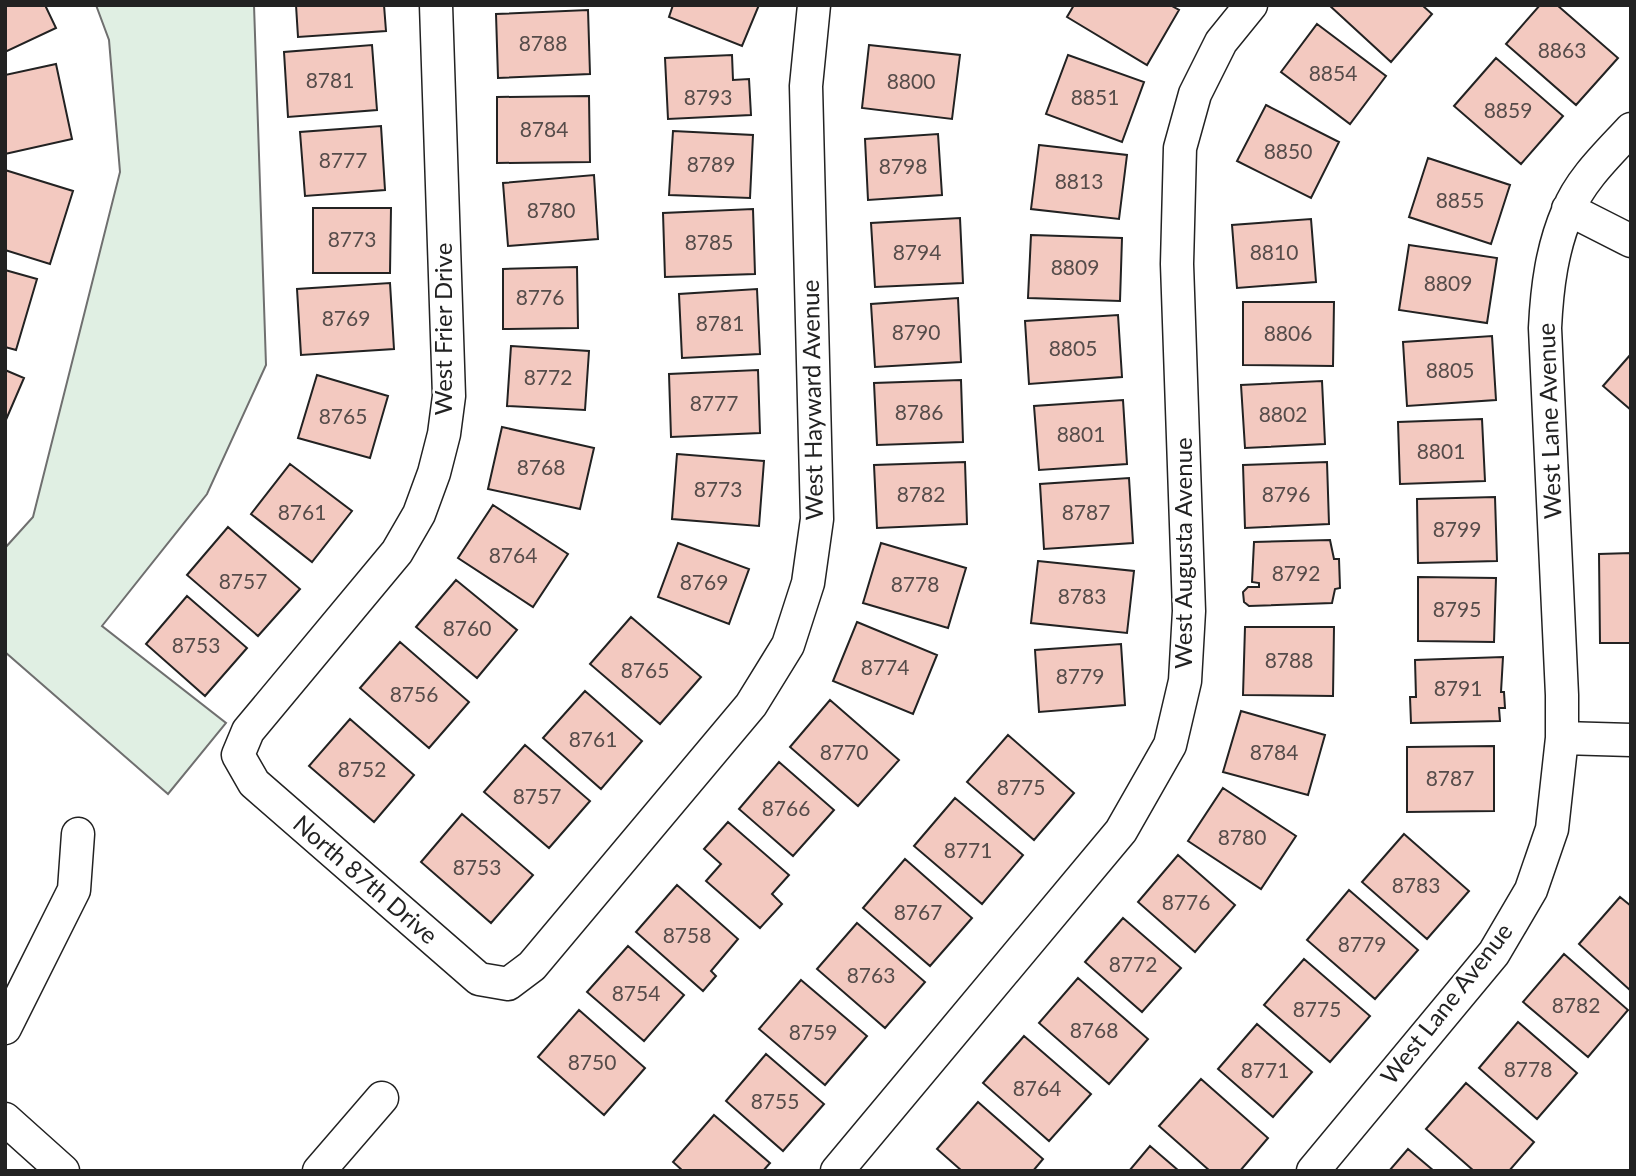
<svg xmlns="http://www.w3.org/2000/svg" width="1636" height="1176" font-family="Lato,sans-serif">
<rect width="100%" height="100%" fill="#fff"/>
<!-- green -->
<path fill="#e0efe3" stroke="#6f6f6f" stroke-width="2" d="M96 5H254L266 365 207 494 102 626 226 723 168 794 5 652V548L33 517 120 172 109 40Z"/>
<!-- building -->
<path fill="#f3c9c0" stroke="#222" stroke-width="2" d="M5 5H45L56 28 5 52Z
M296 5H384L386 31 298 37Z
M673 5H759L742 46 669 17Z
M1074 5H1170L1179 10 1147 65 1067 17Z
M1329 5H1422L1432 14 1391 62Z
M1540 5H1557L1618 58 1576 105 1506 44Z
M588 10 590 74 498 78 496 14Z
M1317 24 1386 76 1350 124 1281 72Z
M372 45 377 110 288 117 284 52Z
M869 45 960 55 952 119 862 108Z
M732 55 733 80 749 79 751 115 668 119 665 58Z
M1068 55 1144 82 1122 142 1046 114Z
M1496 58 1563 116 1521 164 1454 106Z
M56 64 72 139 5 154V75Z
M589 96 590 162 497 163V97Z
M1266 105 1339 142 1311 198 1237 161Z
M381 126 385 190 305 196 300 132Z
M673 131 753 135 750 198 669 195Z
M938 134 942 195 868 200 865 139Z
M1039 145 1127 155 1119 219 1031 209Z
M1428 158 1510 185 1491 244 1409 217Z
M5 170 73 191 50 264 5 250Z
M594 175 598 239 508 246 503 183Z
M313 208H391L390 273H313Z
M753 209 755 274 665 277 663 213Z
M960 218 963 283 875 287 871 223Z
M1311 219 1316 282 1237 288 1232 225Z
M1031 235 1122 238 1120 301 1028 298Z
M1409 245 1497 258 1487 323 1399 310Z
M577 267 578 328 503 329V269Z
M5 270 37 279 16 350 5 347Z
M390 283 394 349 301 355 297 289Z
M757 289 760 354 682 358 679 294Z
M958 298 961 362 875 367 871 304Z
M1243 302H1334L1333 366 1243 365Z
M1118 315 1122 377 1029 384 1025 321Z
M1492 336 1496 400 1407 406 1403 342Z
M511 346 589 351 585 410 507 406Z
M1631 354V410L1603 386Z
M5 370 24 378 5 422Z
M758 370 760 433 671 437 669 374Z
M317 375 388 396 370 458 298 438Z
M961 380 963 442 877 445 874 383Z
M1322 381 1325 444 1245 448 1241 385Z
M1123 400 1127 464 1039 470 1034 406Z
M1482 419 1485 481 1400 484 1398 422Z
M502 427 594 448 580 509 488 489Z
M677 454 764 461 759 526 672 519Z
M965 462 967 524 877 528 874 465Z
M1327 462 1329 524 1245 528 1243 465Z
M290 464 352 511 312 562 251 514Z
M1129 478 1133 543 1044 549 1040 484Z
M1495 497 1497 561 1418 563 1417 499Z
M493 505 568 554 533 607 458 558Z
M228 527 300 589 258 636 187 575Z
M1330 540 1334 559H1339L1340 588 1335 589 1332 603 1249 606 1244 602 1243 592 1248 587H1259V583L1252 582 1254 542Z
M678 543 749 569 729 624 658 597Z
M881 543 966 568 948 628 863 603Z
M1631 553V643H1600L1599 554Z
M1038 561 1134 571 1127 633 1031 623Z
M1418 577 1496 578 1494 642 1418 641Z
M456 580 517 630 477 678 416 627Z
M187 596 247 648 205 696 146 644Z
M631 617 701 677 660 724 590 664Z
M857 622 937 655 913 714 833 681Z
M1245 627H1334L1333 696 1243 695Z
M400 642 469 702 429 748 360 688Z
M1121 644 1125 705 1039 712 1035 650Z
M1503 657 1501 692H1504L1505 708H1499L1500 721 1411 723 1410 697H1416L1415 660Z
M585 691 642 741 601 789 543 738Z
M830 700 899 760 858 806 790 747Z
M1241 711 1325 735 1308 795 1223 772Z
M350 719 414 775 374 822 309 766Z
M1008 735 1074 793 1034 840 967 782Z
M525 745 590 801 549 848 484 792Z
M1494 746V811L1407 812V747Z
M779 762 834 810 793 856 739 809Z
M1223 788 1296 836 1261 889 1188 841Z
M955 798 1023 855 982 904 914 846Z
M462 814 533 875 491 923 421 862Z
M728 822 789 875 772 894 782 904 760 928 706 881 721 864 704 849Z
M1404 834 1469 891 1427 939 1362 882Z
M1178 855 1235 905 1195 952 1138 902Z
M905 859 972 918 930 966 863 908Z
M677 885 738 939 711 971 716 976 703 991 636 932Z
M1349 890 1418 950 1375 999 1307 940Z
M1620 897 1631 906V991L1579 944Z
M1123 918 1181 968 1142 1012 1085 962Z
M857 923 925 982 885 1028 817 969Z
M628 946 684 995 644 1041 587 992Z
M1564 954 1628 1010 1588 1057 1523 1002Z
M1304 959 1370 1016 1330 1062 1264 1005Z
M1078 978 1148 1039 1109 1084 1039 1023Z
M801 980 867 1036 825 1085 759 1029Z
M579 1010 645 1068 604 1115 538 1057Z
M1518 1022 1577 1073 1537 1119 1479 1068Z
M1257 1024 1312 1072 1273 1117 1218 1069Z
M1024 1036 1091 1094 1049 1141 983 1083Z
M766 1054 824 1104 783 1151 726 1101Z
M1201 1079 1268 1138 1240 1171H1210L1159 1126Z
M1466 1083 1534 1142 1509 1171H1474L1426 1129Z
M978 1102 1043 1159 1033 1171H962L937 1149Z
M714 1115 770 1163 763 1171H683L673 1162Z
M1150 1146 1179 1171H1129Z
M1408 1149 1434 1171H1389Z"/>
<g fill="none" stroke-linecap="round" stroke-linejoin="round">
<!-- minor casing -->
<g stroke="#222" stroke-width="35">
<path id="minor" d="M436 5 449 396 444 434 434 473 419 514 397 552 248 731 238 755 254 783 479 979 508 984 532 966 751 705 788 645 808 583 817 519 806 86 814 5
M1568 209 1631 241
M1562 738 1631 740
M5 1028 74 890 78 834
M5 1119 63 1171
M319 1171 382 1098
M837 1171 1121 831 1170 745 1185 681 1189 611 1177 264 1180 148 1195 94 1221 42 1251 5
M1313 1171 1494 953 1531 890 1552 829 1562 738V695L1545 328C1547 287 1552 248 1568 211 1580 180 1609 153 1631 129"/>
</g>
<!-- minor -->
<use href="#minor" stroke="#fff" stroke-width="32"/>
</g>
<g text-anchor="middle" stroke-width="5" stroke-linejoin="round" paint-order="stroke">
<!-- number labels -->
<g font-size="21" fill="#564c4a">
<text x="543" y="51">8788</text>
<text x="1562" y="58">8863</text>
<text x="1333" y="81">8854</text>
<text x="330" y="88">8781</text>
<text x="911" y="89">8800</text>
<text x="708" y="105">8793</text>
<text x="1095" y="105">8851</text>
<text x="1508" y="118">8859</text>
<text x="544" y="137">8784</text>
<text x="1288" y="159">8850</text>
<text x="343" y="168">8777</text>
<text x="711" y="172">8789</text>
<text x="903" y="174">8798</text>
<text x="1079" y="189">8813</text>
<text x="1460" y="208">8855</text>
<text x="551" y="218">8780</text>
<text x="352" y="247">8773</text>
<text x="709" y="250">8785</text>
<text x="917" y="260">8794</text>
<text x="1274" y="260">8810</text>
<text x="1075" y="275">8809</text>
<text x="1448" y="291">8809</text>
<text x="540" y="305">8776</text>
<text x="346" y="326">8769</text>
<text x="720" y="331">8781</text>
<text x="916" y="340">8790</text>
<text x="1288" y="341">8806</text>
<text x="1073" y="356">8805</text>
<text x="1450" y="378">8805</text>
<text x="548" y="385">8772</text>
<text x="714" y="411">8777</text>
<text x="919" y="420">8786</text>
<text x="1283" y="422">8802</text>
<text x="343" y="424">8765</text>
<text x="1081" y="442">8801</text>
<text x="1441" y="459">8801</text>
<text x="541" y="475">8768</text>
<text x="718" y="497">8773</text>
<text x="921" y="502">8782</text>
<text x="1286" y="502">8796</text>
<text x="302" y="520">8761</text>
<text x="1086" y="520">8787</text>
<text x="1457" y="537">8799</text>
<text x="513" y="563">8764</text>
<text x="1296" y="581">8792</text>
<text x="243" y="589">8757</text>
<text x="704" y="590">8769</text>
<text x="915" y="592">8778</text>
<text x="1082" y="604">8783</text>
<text x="1457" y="617">8795</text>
<text x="467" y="636">8760</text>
<text x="196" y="653">8753</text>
<text x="1289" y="668">8788</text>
<text x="885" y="675">8774</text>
<text x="645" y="678">8765</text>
<text x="1080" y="684">8779</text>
<text x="1458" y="696">8791</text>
<text x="414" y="702">8756</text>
<text x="593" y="747">8761</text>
<text x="844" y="760">8770</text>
<text x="1274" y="760">8784</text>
<text x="362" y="777">8752</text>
<text x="1450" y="786">8787</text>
<text x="1021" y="795">8775</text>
<text x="537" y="804">8757</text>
<text x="786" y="816">8766</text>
<text x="1242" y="845">8780</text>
<text x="968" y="858">8771</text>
<text x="477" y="875">8753</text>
<text x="1416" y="893">8783</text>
<text x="1186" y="910">8776</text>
<text x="918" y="920">8767</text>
<text x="687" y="943">8758</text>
<text x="1362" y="952">8779</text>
<text x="1133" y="972">8772</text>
<text x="871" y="983">8763</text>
<text x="636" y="1001">8754</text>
<text x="1576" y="1013">8782</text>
<text x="1317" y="1017">8775</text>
<text x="1094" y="1038">8768</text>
<text x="813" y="1040">8759</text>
<text x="592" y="1070">8750</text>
<text x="1528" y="1077">8778</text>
<text x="1265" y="1078">8771</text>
<text x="1037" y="1096">8764</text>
<text x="775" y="1109">8755</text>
</g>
<!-- street labels -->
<g font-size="24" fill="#222" stroke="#fff">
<text transform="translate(444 329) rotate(-90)" y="8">West Frier Drive</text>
<text transform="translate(813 400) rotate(-91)" y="8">West Hayward Avenue</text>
<text transform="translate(1550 421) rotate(-92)" y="8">West Lane Avenue</text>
<text transform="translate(1184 553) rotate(-90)" y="8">West Augusta Avenue</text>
<text transform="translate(365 880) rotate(41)" y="8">North 87th Drive</text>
<text transform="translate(1447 1004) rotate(-52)" y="8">West Lane Avenue</text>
</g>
</g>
<!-- border -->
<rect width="1636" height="1176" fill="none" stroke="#222222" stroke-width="14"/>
</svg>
